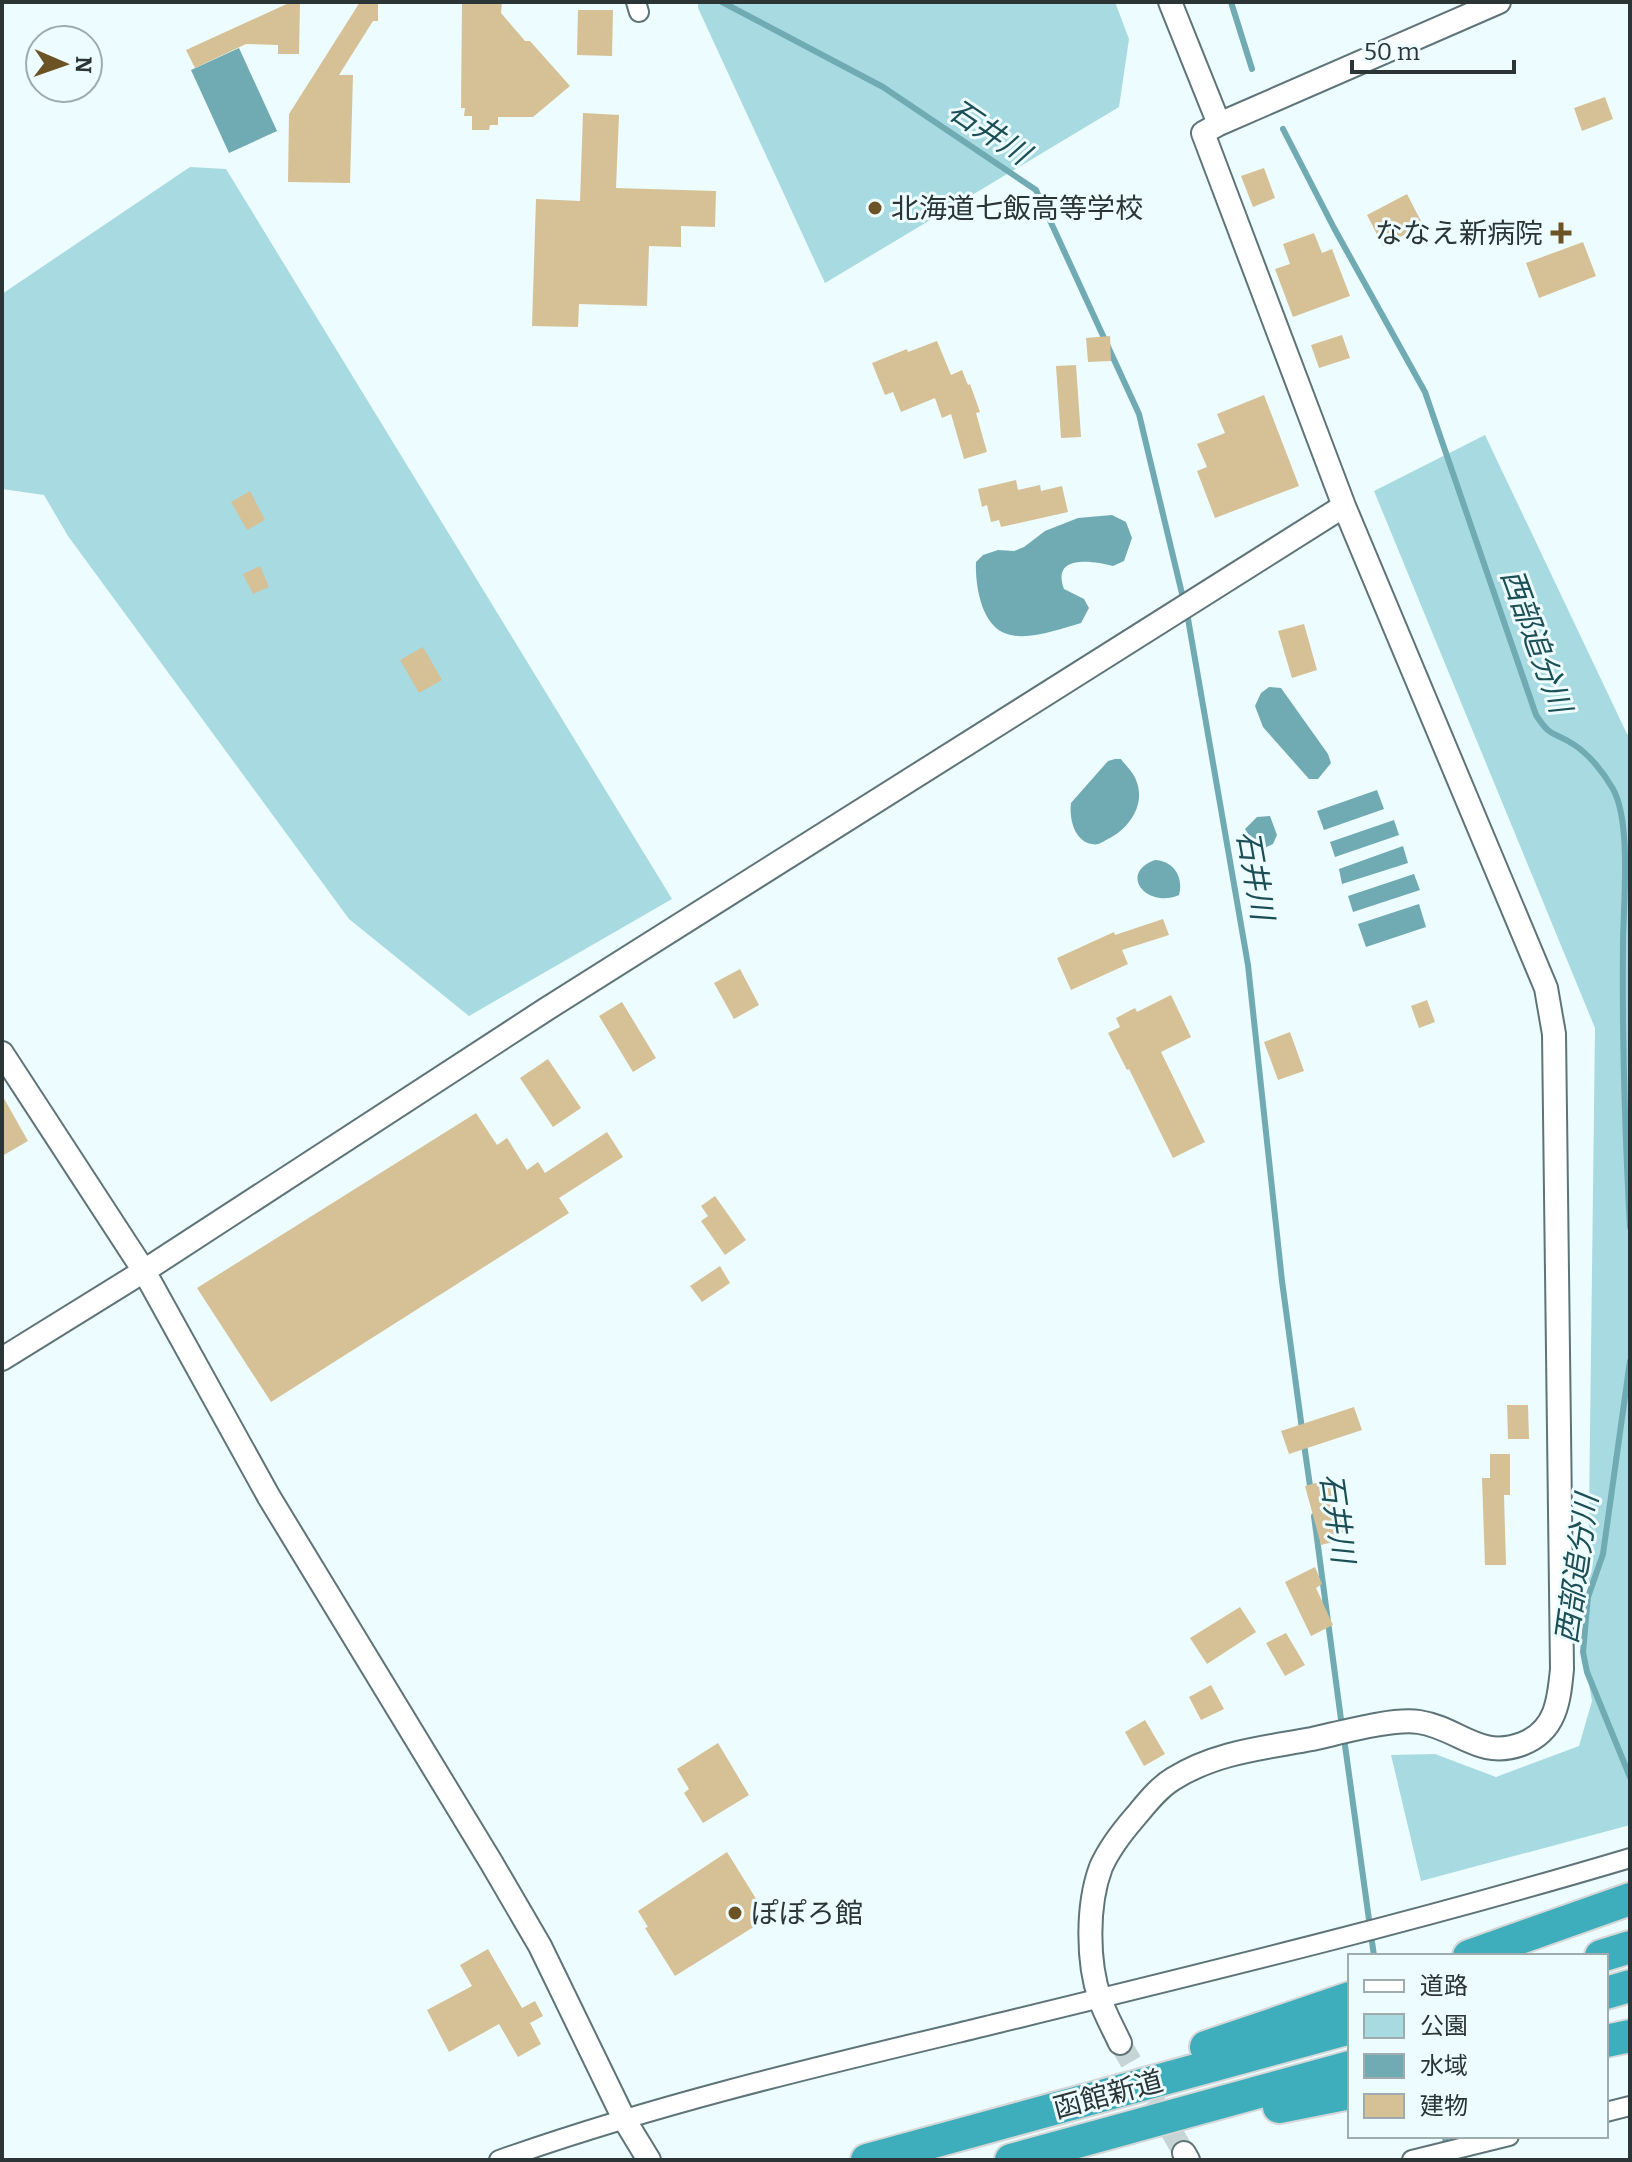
<svg xmlns="http://www.w3.org/2000/svg" width="1632" height="2162" font-family="Bitter,'Noto Sans JP',serif">
<rect width="100%" height="100%" fill="#edfcfe"/>
<!-- green -->
<path fill="#a7dae1" d="M698 2H1115L1129 39 1119 107 825 283 698 8Z
M190 167 226 169 672 899 469 1016 349 919 68 536 44 495 2 489V294Z
M1485 435 1627 734 1630 735V1825L1421 1881 1391 1755 1435 1754 1496 1777 1579 1746 1592 1701 1583 1652 1588 1597 1595 1028 1374 491Z"/>
<!-- water -->
<path fill="#70aab2" d="M239 48 277 131 229 153 191 70Z
M1112 515 1126 522 1132 538 1124 561 1113 566C1093 561 1051 554 1064 589L1084 599 1089 608 1081 623C1060 629 1028 641 1007 634 981 626 975 584 976 562L983 555 998 550 1014 551 1024 547 1045 531 1078 518Z
M1269 687 1281 688 1328 754 1331 763 1318 779H1309L1263 727 1255 706 1261 693Z
M1115 759H1121C1125 765 1134 773 1136 780 1146 804 1130 827 1110 838 1105 840 1099 846 1092 844 1074 841 1069 818 1071 803L1108 761Z
M1377 790 1384 809 1324 830 1317 811Z
M1270 816 1277 835 1273 844 1264 848 1255 845 1245 829 1257 817Z
M1394 820 1399 835 1335 857 1330 842Z
M1403 846 1408 863 1342 884 1339 869Z
M1155 860C1173 861 1184 876 1179 895 1148 909 1117 874 1155 860Z
M1414 874 1420 890 1353 912 1348 896Z
M1419 904 1426 927 1366 947 1358 924Z"/>
<g fill="none" stroke-linecap="round" stroke-linejoin="round">
<!-- stream -->
<path stroke="#70aab2" stroke-width="6" d="M722 2 883 87 1036 190 1139 414 1184 602
M1231 2 1252 69
M1283 129 1334 228 1425 392 1536 715C1551 738 1552 731 1573 744 1589 754 1604 773 1613 789 1632 823 1623 907 1623 946 1622 1040 1625 1134 1630 1227
M1187 613 1248 965 1282 1281 1302 1429
M1630 1361 1603 1554 1588 1597 1583 1652 1587 1672 1630 1777
M1304 1444 1311 1493
M1314 1516 1342 1727
M1344 1738 1374 1956
M1444 2136 1454 2160"/>
</g>
<!-- building -->
<path fill="#d6c096" d="M291 2H300L299 54H278V45L246 44 195 68 186 50Z
M360 2H378V21H373L339 75H353L350 183 288 182 289 114Z
M462 2H502L501 13 525 41H530L570 86 533 117H498V125H490L489 130H472V116H464L465 108H461Z
M578 10H613L612 56 577 55Z
M1605 97 1613 119 1582 131 1574 108Z
M583 113 619 115 616 188 716 191 715 227 681 226V247L649 246 647 306 579 304 578 327 532 326 536 199 580 201Z
M1264 168 1275 198 1253 207 1241 176Z
M1407 194 1423 225 1383 246 1367 215Z
M1314 233 1322 253 1332 249 1350 296 1293 317 1275 269 1290 264 1283 244Z
M1583 242 1596 276 1539 298 1526 263Z
M1342 335 1350 358 1319 368 1311 345Z
M1110 336 1111 361 1088 362 1086 338Z
M937 341 951 375 962 370 968 385 970 384 980 412 976 413 987 452 964 459 951 414 942 418 935 398 901 412 893 392 885 395 872 363 907 349 908 352Z
M1076 365 1081 437 1061 438 1056 366Z
M1264 395 1299 486 1215 518 1197 471 1207 467 1197 444 1225 433 1217 414Z
M1016 480 1018 490 1040 485 1041 491 1062 486 1068 512 1001 527 999 520 991 522 987 505 982 507 978 489Z
M250 491 265 520 247 530 231 502Z
M260 566 269 587 253 594 243 574Z
M1304 624 1317 670 1292 678 1278 631Z
M423 647 442 680 419 693 400 660Z
M1163 919 1169 935 1122 950 1128 964 1071 990 1057 958 1114 932 1115 935Z
M740 969 759 1005 734 1019 714 983Z
M1171 995 1191 1037 1161 1052 1205 1142 1173 1158 1129 1069 1127 1070 1108 1033 1120 1027 1116 1018 1135 1008 1137 1012Z
M1427 1000 1435 1022 1419 1028 1411 1006Z
M622 1002 656 1058 633 1072 599 1016Z
M1290 1032 1304 1071 1278 1080 1264 1042Z
M548 1059 581 1108 553 1127 520 1078Z
M2 1095 28 1141 2 1156Z
M476 1113 497 1145 507 1138 527 1170 538 1162 545 1173 607 1132 623 1157 559 1198 569 1213 271 1402 197 1288Z
M715 1196 746 1240 725 1255 701 1221 708 1216 701 1206Z
M720 1266 730 1283 702 1302 690 1286Z
M1507 1405H1528L1529 1439H1508Z
M1354 1407 1362 1430 1289 1454 1281 1431Z
M1490 1454H1510V1495H1504L1506 1565H1485L1482 1478H1490Z
M1330 1479 1344 1531 1339 1533 1340 1540 1321 1545 1305 1486Z
M1315 1567 1322 1584 1316 1588 1333 1625 1311 1636 1285 1582Z
M1240 1607 1256 1632 1207 1664 1190 1638Z
M1286 1633 1305 1665 1285 1676 1266 1643Z
M1211 1685 1224 1709 1201 1720 1189 1697Z
M1145 1720 1165 1754 1144 1766 1125 1732Z
M718 1743 749 1795 703 1823 684 1793 689 1789 677 1769Z
M727 1852 768 1918 675 1976 645 1928 648 1927 638 1911Z
M488 1949 522 2008 535 2001 543 2016 530 2023 541 2044 518 2057 499 2024 449 2052 427 2010 472 1986 460 1965Z"/>
<g fill="none" stroke-linecap="round" stroke-linejoin="round">
<!-- tertiary-tunnel -->
<path stroke="#c6d4d6" stroke-width="22" stroke-dasharray="22 11" stroke-linecap="butt" d="M1120 2043 1184 2153"/>
<!-- minor casing -->
<g stroke="#5e7478" stroke-width="22">
<path id="minor" d="M636 2 639 12
M1606 2112 1630 2106
M499 2160C654 2105 811 2068 970 2030 1191 1976 1412 1923 1630 1858
M1412 2160 1509 2136"/>
</g>
<!-- tertiary casing -->
<g stroke="#5e7478" stroke-width="26">
<path id="tertiary" d="M1219 124 1499 2
M2 1053 144 1271 269 1497 491 1862 540 1946 624 2119 649 2160
M2 1359 144 1271 545 1010 1344 506
M1120 2043C1113 2028 1105 2014 1100 1999 1087 1962 1087 1904 1101 1867 1109 1849 1122 1832 1135 1817 1146 1804 1158 1788 1173 1779 1216 1752 1264 1748 1312 1739 1340 1733 1392 1718 1419 1722 1459 1728 1479 1760 1522 1744 1556 1731 1559 1701 1562 1669L1554 1034 1546 988 1344 506 1203 133 1219 124 1170 2
M1184 2153 1188 2160"/>
</g>
<!-- motorway casing -->
<g stroke="#d5d7d7" stroke-width="36">
<path id="motorway" d="M1469 1956 1630 1899
M1601 1956 1630 1947
M1606 1993 1630 1986
M1606 2041 1630 2036
M1206 2047 1350 1998
M1279 2107 1350 2093
M867 2160 1350 2028
M1011 2160 1350 2067"/>
</g>
<!-- minor -->
<use href="#minor" stroke="#fff" stroke-width="18"/>
<!-- tertiary -->
<use href="#tertiary" stroke="#fff" stroke-width="22"/>
<!-- motorway -->
<use href="#motorway" stroke="#3faebc" stroke-width="32"/>
</g>
<!-- markers -->
<g fill="#6b5323" stroke="#edfcfe" stroke-width="3">
<circle cx="875" cy="208" r="8"/>
<path d="M1557 221h8v8h8v8h-8v8h-8v-8h-8v-8h8z"/>
<circle cx="735" cy="1913" r="8"/>
</g>
<g text-anchor="middle" stroke-width="6" stroke-linejoin="round" paint-order="stroke">
<!-- poi labels -->
<g font-size="28" fill="#2b3536" stroke="#edfcfe" text-anchor="start">
<text x="891" y="218">北海道七飯高等学校</text>
<text x="1543" y="243" text-anchor="end">ななえ新病院</text>
<text x="751" y="1923">ぽぽろ館</text>
</g>
<!-- street labels -->
<g font-size="28" fill="#2b3536" stroke="#edfcfe">
<text transform="translate(1108 2094) rotate(-15)" y="10">函館新道</text>
</g>
<!-- water labels -->
<g font-size="30" font-style="italic" fill="#1b4e55" stroke="#edfcfe">
<text transform="translate(989 132) rotate(34)" y="10">石井川</text>
<text transform="translate(1536 641) rotate(70)" y="10">西部追分川</text>
<text transform="translate(1255 875) rotate(80)" y="10">石井川</text>
<text transform="translate(1337 1518) rotate(82)" y="10">石井川</text>
<text transform="translate(1577 1569) rotate(-82)" y="10">西部追分川</text>
</g>
</g>
<!-- border -->
<rect width="1632" height="2162" fill="none" stroke="#2b3536" stroke-width="8"/>
<!-- legend -->
<rect x="1348" y="1954" width="260" height="184" fill="#edfcfe" stroke="#9facae" stroke-width="2"/>
<rect x="1364" y="1980" width="40" height="12" fill="#ffffff" stroke="#9facae" stroke-width="2"/>
<text x="1420" y="1994" font-size="24" fill="#2b3536">道路</text>
<rect x="1364" y="2014" width="40" height="24" fill="#a7dae1" stroke="#9facae" stroke-width="2"/>
<text x="1420" y="2034" font-size="24" fill="#2b3536">公園</text>
<rect x="1364" y="2054" width="40" height="24" fill="#70aab2" stroke="#9facae" stroke-width="2"/>
<text x="1420" y="2074" font-size="24" fill="#2b3536">水域</text>
<rect x="1364" y="2094" width="40" height="24" fill="#d6c096" stroke="#9facae" stroke-width="2"/>
<text x="1420" y="2114" font-size="24" fill="#2b3536">建物</text>
<!-- north arrow -->
<g transform="translate(64 64) rotate(92)"><circle r="38" fill="#edfcfe" stroke="#9facae" stroke-width="2"/>
<path d="M0-6L14 30L0 20L-14 30Z" fill="#6b5323"/>
<text y="-12" font-size="22" font-weight="bold" text-anchor="middle" fill="#2b3536">N</text>
</g>
<!-- scale -->
<path d="M1352 60v12h162v-12" fill="none" stroke="#2b3536" stroke-width="4"/>
<text x="1364" y="60" font-size="24" fill="#2b3536" stroke="#edfcfe" stroke-width="6" paint-order="stroke">50 m</text>
</svg>
